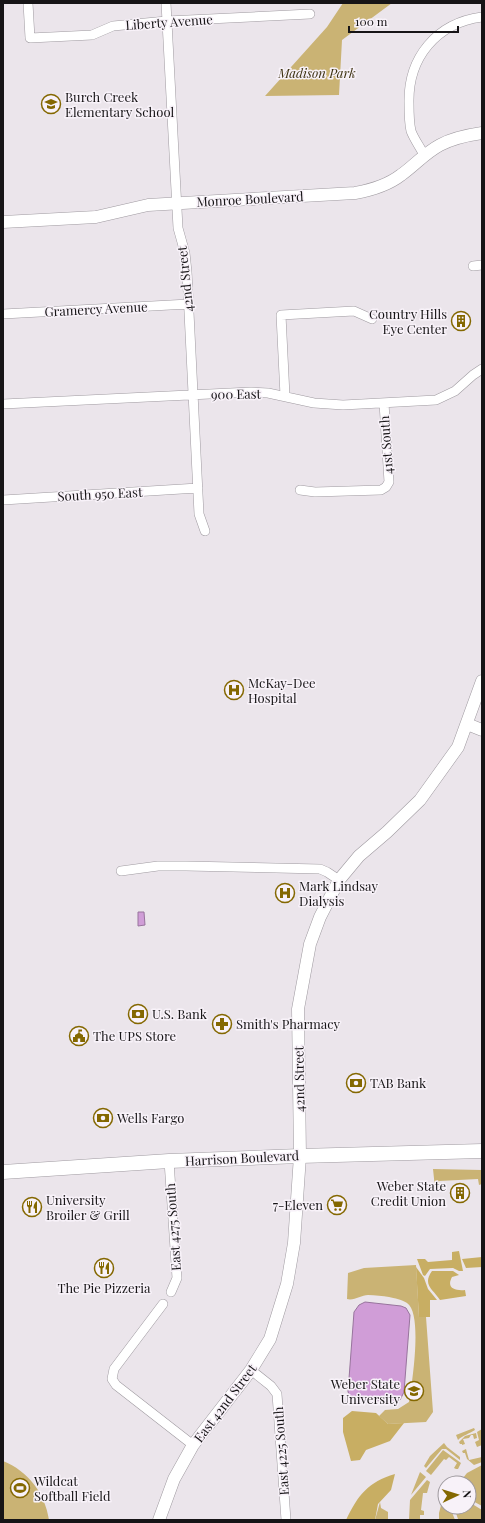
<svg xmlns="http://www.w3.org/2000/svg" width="485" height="1523" font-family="'Playfair Display',serif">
<rect width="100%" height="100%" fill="#ebe5eb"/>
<!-- green -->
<path fill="#cab374" d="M343 3H392L342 40 339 95 265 96 327 27Z
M433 1169 482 1170V1184L479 1185 478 1179 439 1181 440 1188H435Z
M416 1265 419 1317H426L433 1412 426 1422 388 1424 379 1416 385 1410 398 1409 409 1402C412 1384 423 1313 407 1303 403 1300 394 1298 389 1297 383 1296 375 1295 368 1295 361 1295 354 1301 347 1299L348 1273 364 1268Z
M474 1428 475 1430C469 1434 463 1435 458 1440L456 1435Z
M482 1429V1445L477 1447 475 1442 479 1440 477 1432Z
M476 1433 477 1438 474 1439 473 1435H471L469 1438 463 1439 465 1444 462 1445V1444H460L459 1442 465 1436Z
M444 1443 447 1447 460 1457V1460L446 1449H442L426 1468 424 1466 430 1456Z
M466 1449 469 1460 482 1457V1462L474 1465 467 1459 465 1453H463L462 1451Z
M443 1450 461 1463 458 1469H456L454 1468 457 1463 449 1457 446 1460 444 1459 431 1475 426 1471Z
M3 1461C28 1471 45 1493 49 1520H3Z
M482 1465V1506L469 1499V1483H459L467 1473Z
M420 1472 426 1477 411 1495Z
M427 1480 430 1482 427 1493H423L421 1510 424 1511V1515H420V1520H409L410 1500Z
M445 1490V1507H450L455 1520H439V1513Z
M380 1502 381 1508 388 1512V1520H375Z
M469 1502 482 1510V1520H459L458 1519 454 1507H469Z"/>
<!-- forest -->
<path fill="#c8ae63" d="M459 1251 463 1271H459L453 1268 430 1269 425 1276 423 1275 417 1259H425L428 1262 452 1260V1252Z
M482 1257V1267L466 1268 462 1259Z
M416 1267 424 1278 428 1289 437 1300H430V1317H419Z
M432 1271H453L459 1275 452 1277C446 1288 455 1291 465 1290L466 1296 440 1300C433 1289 422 1285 432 1271Z
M352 1411 376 1413 388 1424 404 1423 390 1441 366 1450 360 1460 351 1461 343 1432V1418Z
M395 1474 391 1490 378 1504 375 1520H346C358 1495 368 1482 395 1474Z"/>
<!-- water -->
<path fill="#d09dd7" stroke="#98749d" d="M138 912H144L145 925 138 926Z
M365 1302 401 1306 406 1308 410 1315 404 1392 400 1400 394 1402 357 1399 351 1397 348 1392 354 1312 359 1305Z"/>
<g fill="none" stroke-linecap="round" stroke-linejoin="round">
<!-- street casing -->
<g stroke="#9f9aa0" stroke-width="10">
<path id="street" d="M28 3 30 38 92 35 113 26 167 21 310 14
M166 3 178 228 185 253 187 272 199 514 205 531
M424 155C420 147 414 139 411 131 409 122 409 112 409 103 408 58 436 23 482 17
M473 266 482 265
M3 314 189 304
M285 396 281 315 354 311 372 319
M3 404 251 392 268 393 314 403 343 405 436 400 455 391 473 375 482 369
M300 490 315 492 381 490 386 487 389 482 384 403
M3 500 198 488
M121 871 158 866H186L320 869 327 872 339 880
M169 1161 177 1278 171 1292
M163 1304 114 1369 112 1379 116 1385 193 1445
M251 1370 271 1386 277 1394 286 1520"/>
</g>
<!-- secondary casing -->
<g stroke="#9f9aa0" stroke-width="13">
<path id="secondary" d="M3 222 96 217 148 205 355 193C372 190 388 185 401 175 415 165 425 153 440 145 453 138 468 135 482 133
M467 724 482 730
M159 1520 174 1479 193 1445 251 1370 270 1339 287 1284 294 1243 300 1156 298 1009 310 944 320 917 339 880 359 856 387 832 420 800 458 747 482 681"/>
</g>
<!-- primary casing -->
<g stroke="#9f9aa0" stroke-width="15">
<path id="primary" d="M3 1172 169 1161 300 1156 482 1151"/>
</g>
<!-- street -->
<use href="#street" stroke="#fff" stroke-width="9"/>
<!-- secondary -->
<use href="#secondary" stroke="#fff" stroke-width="12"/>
<!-- primary -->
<use href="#primary" stroke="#fff" stroke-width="14"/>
</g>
<!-- icons -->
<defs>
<g id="school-ring" transform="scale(1)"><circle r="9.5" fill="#f8f2f9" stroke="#846801" stroke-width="1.5"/><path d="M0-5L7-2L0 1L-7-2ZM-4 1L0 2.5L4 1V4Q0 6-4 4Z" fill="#846801"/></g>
<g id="building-ring" transform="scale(1)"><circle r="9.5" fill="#f8f2f9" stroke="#846801" stroke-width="1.5"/><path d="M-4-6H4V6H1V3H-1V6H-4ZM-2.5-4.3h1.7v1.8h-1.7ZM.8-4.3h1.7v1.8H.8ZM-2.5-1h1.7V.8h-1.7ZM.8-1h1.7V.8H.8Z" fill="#846801"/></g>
<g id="hospital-ring" transform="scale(1)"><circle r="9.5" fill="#f8f2f9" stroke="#846801" stroke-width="1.5"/><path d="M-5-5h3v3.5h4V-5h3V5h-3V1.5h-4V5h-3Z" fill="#846801"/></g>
<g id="bank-ring" transform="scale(1)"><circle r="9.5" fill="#f8f2f9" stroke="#846801" stroke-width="1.5"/><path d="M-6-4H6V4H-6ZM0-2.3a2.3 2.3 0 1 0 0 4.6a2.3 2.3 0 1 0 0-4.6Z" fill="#846801"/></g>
<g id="pharmacy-ring" transform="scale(1)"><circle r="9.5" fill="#f8f2f9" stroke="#846801" stroke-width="1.5"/><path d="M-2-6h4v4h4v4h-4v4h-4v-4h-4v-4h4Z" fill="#846801"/></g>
<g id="civic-ring" transform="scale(1)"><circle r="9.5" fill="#f8f2f9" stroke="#846801" stroke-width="1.5"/><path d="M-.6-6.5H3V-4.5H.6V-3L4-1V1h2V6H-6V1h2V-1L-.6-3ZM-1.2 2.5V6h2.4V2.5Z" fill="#846801"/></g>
<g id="supermarket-ring" transform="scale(1)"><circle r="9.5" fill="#f8f2f9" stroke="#846801" stroke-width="1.5"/><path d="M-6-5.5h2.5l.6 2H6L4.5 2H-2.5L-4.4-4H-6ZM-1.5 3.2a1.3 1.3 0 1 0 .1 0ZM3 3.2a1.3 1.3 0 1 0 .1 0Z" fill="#846801"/></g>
<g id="restaurant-ring" transform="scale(1)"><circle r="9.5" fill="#f8f2f9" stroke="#846801" stroke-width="1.5"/><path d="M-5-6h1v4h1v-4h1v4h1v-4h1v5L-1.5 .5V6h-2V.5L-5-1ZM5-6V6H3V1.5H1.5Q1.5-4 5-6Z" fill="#846801"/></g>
<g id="university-ring" transform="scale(1)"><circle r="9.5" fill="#f8f2f9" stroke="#846801" stroke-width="1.5"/><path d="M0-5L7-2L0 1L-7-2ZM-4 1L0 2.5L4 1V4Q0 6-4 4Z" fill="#846801"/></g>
<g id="stadium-ring" transform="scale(1)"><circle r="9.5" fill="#f8f2f9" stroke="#846801" stroke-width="1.5"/><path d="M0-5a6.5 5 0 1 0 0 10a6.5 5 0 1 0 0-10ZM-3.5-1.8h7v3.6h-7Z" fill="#846801"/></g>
</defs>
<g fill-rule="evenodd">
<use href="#school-ring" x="51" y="104"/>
<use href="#building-ring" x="461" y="321"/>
<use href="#hospital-ring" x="234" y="690"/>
<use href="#hospital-ring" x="285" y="893"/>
<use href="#bank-ring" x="138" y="1014"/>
<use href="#pharmacy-ring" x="222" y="1024"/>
<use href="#civic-ring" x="79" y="1036"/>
<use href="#bank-ring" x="356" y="1083"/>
<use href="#bank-ring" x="103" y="1118"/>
<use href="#building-ring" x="460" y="1193"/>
<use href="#supermarket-ring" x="337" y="1205"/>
<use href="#restaurant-ring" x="32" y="1207"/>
<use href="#restaurant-ring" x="104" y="1268"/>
<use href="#university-ring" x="414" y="1391"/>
<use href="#stadium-ring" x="20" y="1488"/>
</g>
<g text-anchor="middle" stroke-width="3" stroke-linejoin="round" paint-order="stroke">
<!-- street labels -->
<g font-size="13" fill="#161416" stroke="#f8f2f9">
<text transform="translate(169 22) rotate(-4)" y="5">Liberty Avenue</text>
<text transform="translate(250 199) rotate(-3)" y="5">Monroe Boulevard</text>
<text transform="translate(185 279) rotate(-96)" y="5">42nd Street</text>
<text transform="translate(96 309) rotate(-3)" y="5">Gramercy Avenue</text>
<text transform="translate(236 394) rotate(-1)" y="5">900 East</text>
<text transform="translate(386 445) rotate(-94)" y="5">41st South</text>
<text transform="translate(100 494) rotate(-3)" y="5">South 950 East</text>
<text transform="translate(299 1079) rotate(-91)" y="5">42nd Street</text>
<text transform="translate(242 1158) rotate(-3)" y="5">Harrison Boulevard</text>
<text transform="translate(173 1227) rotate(-94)" y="5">East 4275 South</text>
<text transform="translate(225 1403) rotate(-53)" y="5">East 42nd Street</text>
<text transform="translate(281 1451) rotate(-94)" y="5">East 4225 South</text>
</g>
<!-- park labels -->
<g font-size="13" font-style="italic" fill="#3d3211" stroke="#f8f2f9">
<text x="317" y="78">Madison Park</text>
</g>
<!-- poi labels -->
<g font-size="13" fill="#161416" stroke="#f8f2f9" text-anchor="start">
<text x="65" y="102">Burch Creek<tspan x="65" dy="15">Elementary School</tspan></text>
<text x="447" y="319" text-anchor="end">Country Hills<tspan x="447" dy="15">Eye Center</tspan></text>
<text x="248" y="688">McKay-Dee<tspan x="248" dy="15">Hospital</tspan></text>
<text x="299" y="891">Mark Lindsay<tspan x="299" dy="15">Dialysis</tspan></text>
<text x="152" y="1019">U.S. Bank</text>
<text x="236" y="1029">Smith's Pharmacy</text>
<text x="93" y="1041">The UPS Store</text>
<text x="370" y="1088">TAB Bank</text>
<text x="117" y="1123">Wells Fargo</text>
<text x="446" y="1191" text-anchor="end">Weber State<tspan x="446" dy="15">Credit Union</tspan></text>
<text x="46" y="1205">University<tspan x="46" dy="15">Broiler &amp; Grill</tspan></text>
<text x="323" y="1210" text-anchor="end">7-Eleven</text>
<text x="104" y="1293" text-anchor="middle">The Pie Pizzeria</text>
<text x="400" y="1389" text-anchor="end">Weber State<tspan x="400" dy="15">University</tspan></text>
<text x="34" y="1486">Wildcat<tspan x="34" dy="15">Softball Field</tspan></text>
</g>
</g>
<!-- border -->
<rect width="485" height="1523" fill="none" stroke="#161416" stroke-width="8"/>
<!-- north arrow -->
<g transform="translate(457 1495) rotate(86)"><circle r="19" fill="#f8f2f9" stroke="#9e999e"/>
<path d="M0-3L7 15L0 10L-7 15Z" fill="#846801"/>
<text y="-6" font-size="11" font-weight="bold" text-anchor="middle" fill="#161416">N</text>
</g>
<!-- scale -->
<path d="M349 26v6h109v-6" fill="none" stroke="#161416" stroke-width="2"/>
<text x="355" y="26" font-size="12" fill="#161416" stroke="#f8f2f9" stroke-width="3" paint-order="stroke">100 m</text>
</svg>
